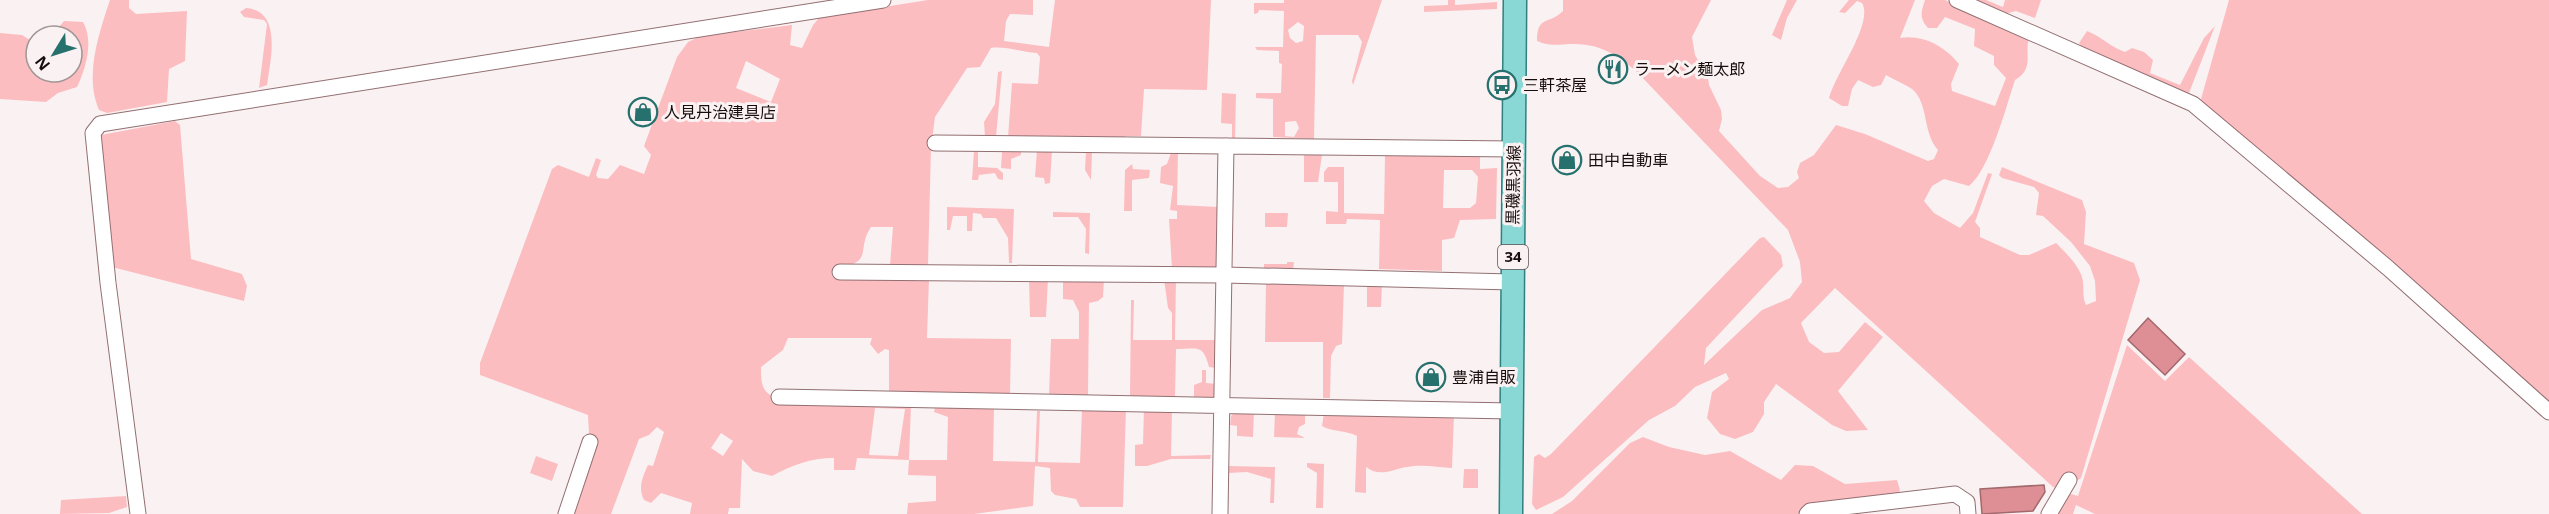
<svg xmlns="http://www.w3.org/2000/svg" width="2549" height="514" font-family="'Noto Sans','Noto Sans JP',sans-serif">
<rect width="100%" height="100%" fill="#faf2f2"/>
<!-- green -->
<path fill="#fcbdc1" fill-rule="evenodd" d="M110 0H129V8L136 14 187 11 185 61 169 69 167 102 107 113 99 110C84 76 99 33 110 0Z
M928 0H1033V15L1010 14 1006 21 1004 41 1049 47 1055 0H1211L1207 90 1144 89 1141 136H1126L1118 141 1008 137 1012 83 1038 84 1040 57 1037 53C1021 52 1006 46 991 48L980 67 967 68 935 117 931 148 928 265H890L893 227H871C856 249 874 262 840 267L833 277 929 279 927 338 1011 339 1010 395 889 394V350L885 349 878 354 870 344 872 338H788L783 350 761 367C761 387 762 392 781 401L911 405 909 460H947L948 417 934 412 935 407 994 408 993 461 1035 462 1037 411H1040L1038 462 1080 463 1082 408H1126L1123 507H1080L1076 499 1055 495 1051 491 1050 468 1035 466 1033 506 974 514H907L908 503 936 501V476L908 475 909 460 857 458 855 470H834V458C810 458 793 465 772 476L753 471 742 459 740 508H729L728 514H690L692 503 661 493 651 503 644 500C638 488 642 478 648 465L653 466 664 432 657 427 649 435 639 439 611 514H571L590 453 588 415 480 375V363L552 169 558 165 589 177 596 158 601 160 596 175 598 178 608 179 620 165 644 174 651 155 644 146 677 57 688 42 701 36 792 25 790 45 802 48 813 25 820 17ZM746 61 780 79 771 102 736 88ZM875 408 905 409 898 456 869 455ZM721 433 733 441 723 456 711 448Z
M1284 0H1382L1353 85 1352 81 1362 42 1358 35H1316L1314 139 1273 137V99L1256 98V93H1281L1282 64 1279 63V51L1257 50 1255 47H1283L1284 11 1259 10 1258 13 1254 14V3H1284ZM1298 22 1304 26 1303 41 1296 43 1290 38 1288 30ZM1296 121 1299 128 1294 137 1285 136V122Z
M1448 0H1455V5L1497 2V9L1424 12V6L1448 5Z
M1563 0H1711L1692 37 1695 55 1708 77 1709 85 1721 110 1722 119 1719 131 1760 176 1778 188 1788 187 1799 178 1797 172 1800 163 1814 155 1836 125 1865 134 1928 161 1934 159 1938 150C1922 132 1929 103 1912 89 1905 84 1894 80 1886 75L1881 85 1873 87 1858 80 1852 89 1848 106H1842L1829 98C1835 74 1874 23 1862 3L1857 1 1845 13 1839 12 1849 0H1915L1900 38C1922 34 1945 46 1959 64L1951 84 1952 91 1995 106 2006 78 1994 65V56L1974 46 1975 29 1945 17 1937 28H1928C1919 18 1921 12 1925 0H1945L2029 39C2024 53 2035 68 2015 80 2006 107 1990 169 1969 186L1944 179 1932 186 1924 201 1934 213 1960 228 1973 213 1988 173 1992 174 1975 222 1980 228V237L2020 255H2029L2056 243C2065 252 2082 268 2083 282 2084 291 2082 296 2086 305L2096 301 2095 281 2090 266 2071 242 2043 216 2036 215 2039 193 2034 187 2002 178 1999 175 2002 167 2082 200 2086 212 2084 244 2134 263 2140 280 2081 478 2063 490 2053 487 1835 288 1801 323 1809 342 1824 353 1839 352 1865 322 1883 337 1838 391 1868 430 1846 431 1832 425 1776 384 1764 402V414L1753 432 1735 439 1720 434 1707 418 1712 392 1729 379 1726 373 1695 387 1675 406 1649 420 1563 497 1536 510 1532 504 1534 457 1539 454 1545 458 1551 454 1760 238 1764 237 1781 255 1783 266 1706 348 1704 365 1762 310 1790 298 1802 282 1800 262 1788 230 1637 72C1618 55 1600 44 1574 44 1560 44 1549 47 1537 41 1537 15 1549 25 1563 11Z
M1787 0H1797L1787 18 1781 40 1772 35Z
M1974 0H1986L2003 7 2005 0H2041L2035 18 2016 11 2005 14Z
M2229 0H2549V408L2203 107 2201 99Z
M246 8C282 11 271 58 267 85L259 88 267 24 264 20 244 17 240 12Z
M64 21 83 22C94 41 86 68 77 87L58 93 46 102 0 99V33L22 35 36 44V72H72V36H57V29Z
M2215 26 2189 93 2085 51 2079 43 2087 31C2101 36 2110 47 2125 52L2132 48 2144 52 2153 60 2150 73 2180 85 2204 38Z
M1002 71 996 137H985L984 122 995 104 998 72Z
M1222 93 1236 94 1235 140 1232 139V124L1221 123Z
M175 121 180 125 191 259 242 274 247 286 244 301 112 267 94 142 101 135Z
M1037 150 1052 151 1050 183 1045 184 1044 178 1035 177Z
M1172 150H1178L1177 205 1219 207 1218 269 1172 268 1169 219H1177V211L1170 210 1173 186 1160 183 1161 167 1167 164Z
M974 151 978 152V167L997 168 1003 173V180L998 179 995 173 979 175 978 180H972Z
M1002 151H1021V155L1011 159V169L1001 168Z
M1086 151H1092L1091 180 1085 170Z
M1304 154 1322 155 1318 182H1304Z
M1385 154 1480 156V169L1497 168 1496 219 1460 220 1454 238 1442 240V271L1379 269 1380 220 1347 219 1346 224H1326V211L1338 212V182H1324V172L1328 167H1344V213L1384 214ZM1444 170H1472L1478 177 1476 203 1470 208H1443Z
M1132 164 1133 169 1150 170 1149 178 1132 180V211H1124L1125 170Z
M947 207 1014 209 1012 263H1009L1008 238 996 218H983L981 214 973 213 972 231H967V216H953L950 230H947Z
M1053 212 1090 213 1089 254 1085 253 1086 229 1078 217H1053Z
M1265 213H1288L1287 227H1265Z
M1287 262H1294L1293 270 1264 269V264H1287Z
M1029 279H1048L1046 317H1030Z
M1063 279H1104L1103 297 1098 301 1089 303 1088 397 1049 396 1051 339H1079V312L1073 300 1063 299Z
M1164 279H1176L1175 340H1218L1217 368 1209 367C1203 344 1198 349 1176 349L1175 398 1130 397 1131 300H1134L1133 340H1172V313L1168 308Z
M1266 282 1344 284 1342 344 1336 346 1331 356 1330 398H1323V342H1265Z
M1367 285H1382L1381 307H1367Z
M2127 345 2165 381 2189 357 2362 514H2095L2076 505 2073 514H2056L2066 497 2071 494 2078 496Z
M1202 370H1206V383L1217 384 1216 394 1213 399 1194 398V385L1202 382Z
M1144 409H1172L1171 456 1211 455 1210 459H1171L1147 466H1135V445L1143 444Z
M1235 412H1254L1253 437 1237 436V426L1230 425 1231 416Z
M1275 412H1305V424L1299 427 1297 434 1305 438 1274 437Z
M1324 413 1454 415 1452 468C1438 467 1421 464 1407 467 1393 469 1380 478 1366 467V493L1355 492 1357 436C1345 430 1332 432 1322 426Z
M1643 437 1669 447 1705 455 1730 451 1781 480 1795 465 1813 466 1845 484 1897 480 1900 490 1896 497 1810 508 1798 514H1552L1572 501 1630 443Z
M536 456 558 464 552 481 530 473Z
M1307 463 1324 464 1323 508H1316L1317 473 1307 467Z
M1228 466 1275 467 1274 503H1270L1271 479 1247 472 1228 473Z
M1464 469H1478V488H1463Z
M126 496 127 507 109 513 60 514 61 500Z"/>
<!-- water -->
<path fill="#dd8f95" stroke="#a2686c" stroke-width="1.5" d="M2148 318 2185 354 2165 375 2128 340Z
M2044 485 2045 492 2033 511 1982 514 1980 489Z"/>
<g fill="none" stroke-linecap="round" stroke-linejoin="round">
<!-- minor casing -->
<g stroke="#926f71" stroke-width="17">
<path id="minor" d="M1957 0 2193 104 2388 268 2549 412
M935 143 1514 149
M840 272 1224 275 1512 282
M779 397 1512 411
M138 514 108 283 93 133 100 124 883 0
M566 514 590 442
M1220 514 1226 146
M1807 514 1810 511 1955 494 1967 502 1968 514
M2049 514 2069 480"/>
</g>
<!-- primary casing -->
<g stroke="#2f807e" stroke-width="25">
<path id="primary" d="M1511 514 1515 0"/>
</g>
<!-- minor -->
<use href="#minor" stroke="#fff" stroke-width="15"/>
<!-- primary -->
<use href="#primary" stroke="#89d8d6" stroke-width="22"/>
</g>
<!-- icons -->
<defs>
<g id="restaurant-ring" transform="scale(1.5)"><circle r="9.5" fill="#faf2f2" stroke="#26716e" stroke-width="1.5"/><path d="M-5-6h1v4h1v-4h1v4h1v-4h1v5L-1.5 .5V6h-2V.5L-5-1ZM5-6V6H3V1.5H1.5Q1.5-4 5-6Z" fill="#26716e"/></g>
<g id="bus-ring" transform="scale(1.5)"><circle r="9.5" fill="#faf2f2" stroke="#26716e" stroke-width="1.5"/><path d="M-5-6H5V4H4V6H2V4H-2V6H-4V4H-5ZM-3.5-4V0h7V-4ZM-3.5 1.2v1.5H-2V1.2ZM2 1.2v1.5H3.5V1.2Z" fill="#26716e"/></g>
<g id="shop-ring" transform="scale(1.5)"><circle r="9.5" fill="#faf2f2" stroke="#26716e" stroke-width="1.5"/><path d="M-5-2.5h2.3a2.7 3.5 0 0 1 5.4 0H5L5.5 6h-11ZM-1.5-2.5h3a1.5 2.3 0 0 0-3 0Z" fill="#26716e"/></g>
</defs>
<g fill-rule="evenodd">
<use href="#restaurant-ring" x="1613" y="69"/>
<use href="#bus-ring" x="1502" y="85"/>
<use href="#shop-ring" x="643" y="112"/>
<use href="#shop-ring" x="1567" y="160"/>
<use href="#shop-ring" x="1431" y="377"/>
</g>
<g text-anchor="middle" stroke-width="6" stroke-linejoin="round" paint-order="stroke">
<!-- shield labels -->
<rect fill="#faf2f2" stroke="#5c5152" stroke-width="1.5" x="1498" y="245" width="30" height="24" rx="4.5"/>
<g font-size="15" font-weight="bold" fill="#190c0d">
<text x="1513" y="262">34</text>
</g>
<!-- poi labels -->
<g font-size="16" fill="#190c0d" stroke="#faf2f2" text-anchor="start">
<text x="1634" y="75">ラーメン麺太郎</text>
<text x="1523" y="91">三軒茶屋</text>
<text x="664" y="118">人見丹治建具店</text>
<text x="1588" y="166">田中自動車</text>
<text x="1452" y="383">豊浦自販</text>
</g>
<!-- street labels -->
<g font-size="16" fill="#190c0d" stroke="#faf2f2">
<text transform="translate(1513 185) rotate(-89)" y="6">黒磯黒羽線</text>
</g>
</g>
<!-- north arrow -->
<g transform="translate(54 54) rotate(232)"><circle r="28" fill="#faf2f2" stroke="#a09696" stroke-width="1.5"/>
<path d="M0-4.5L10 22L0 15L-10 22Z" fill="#26716e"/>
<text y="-9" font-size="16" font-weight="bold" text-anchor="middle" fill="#190c0d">N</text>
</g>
</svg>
